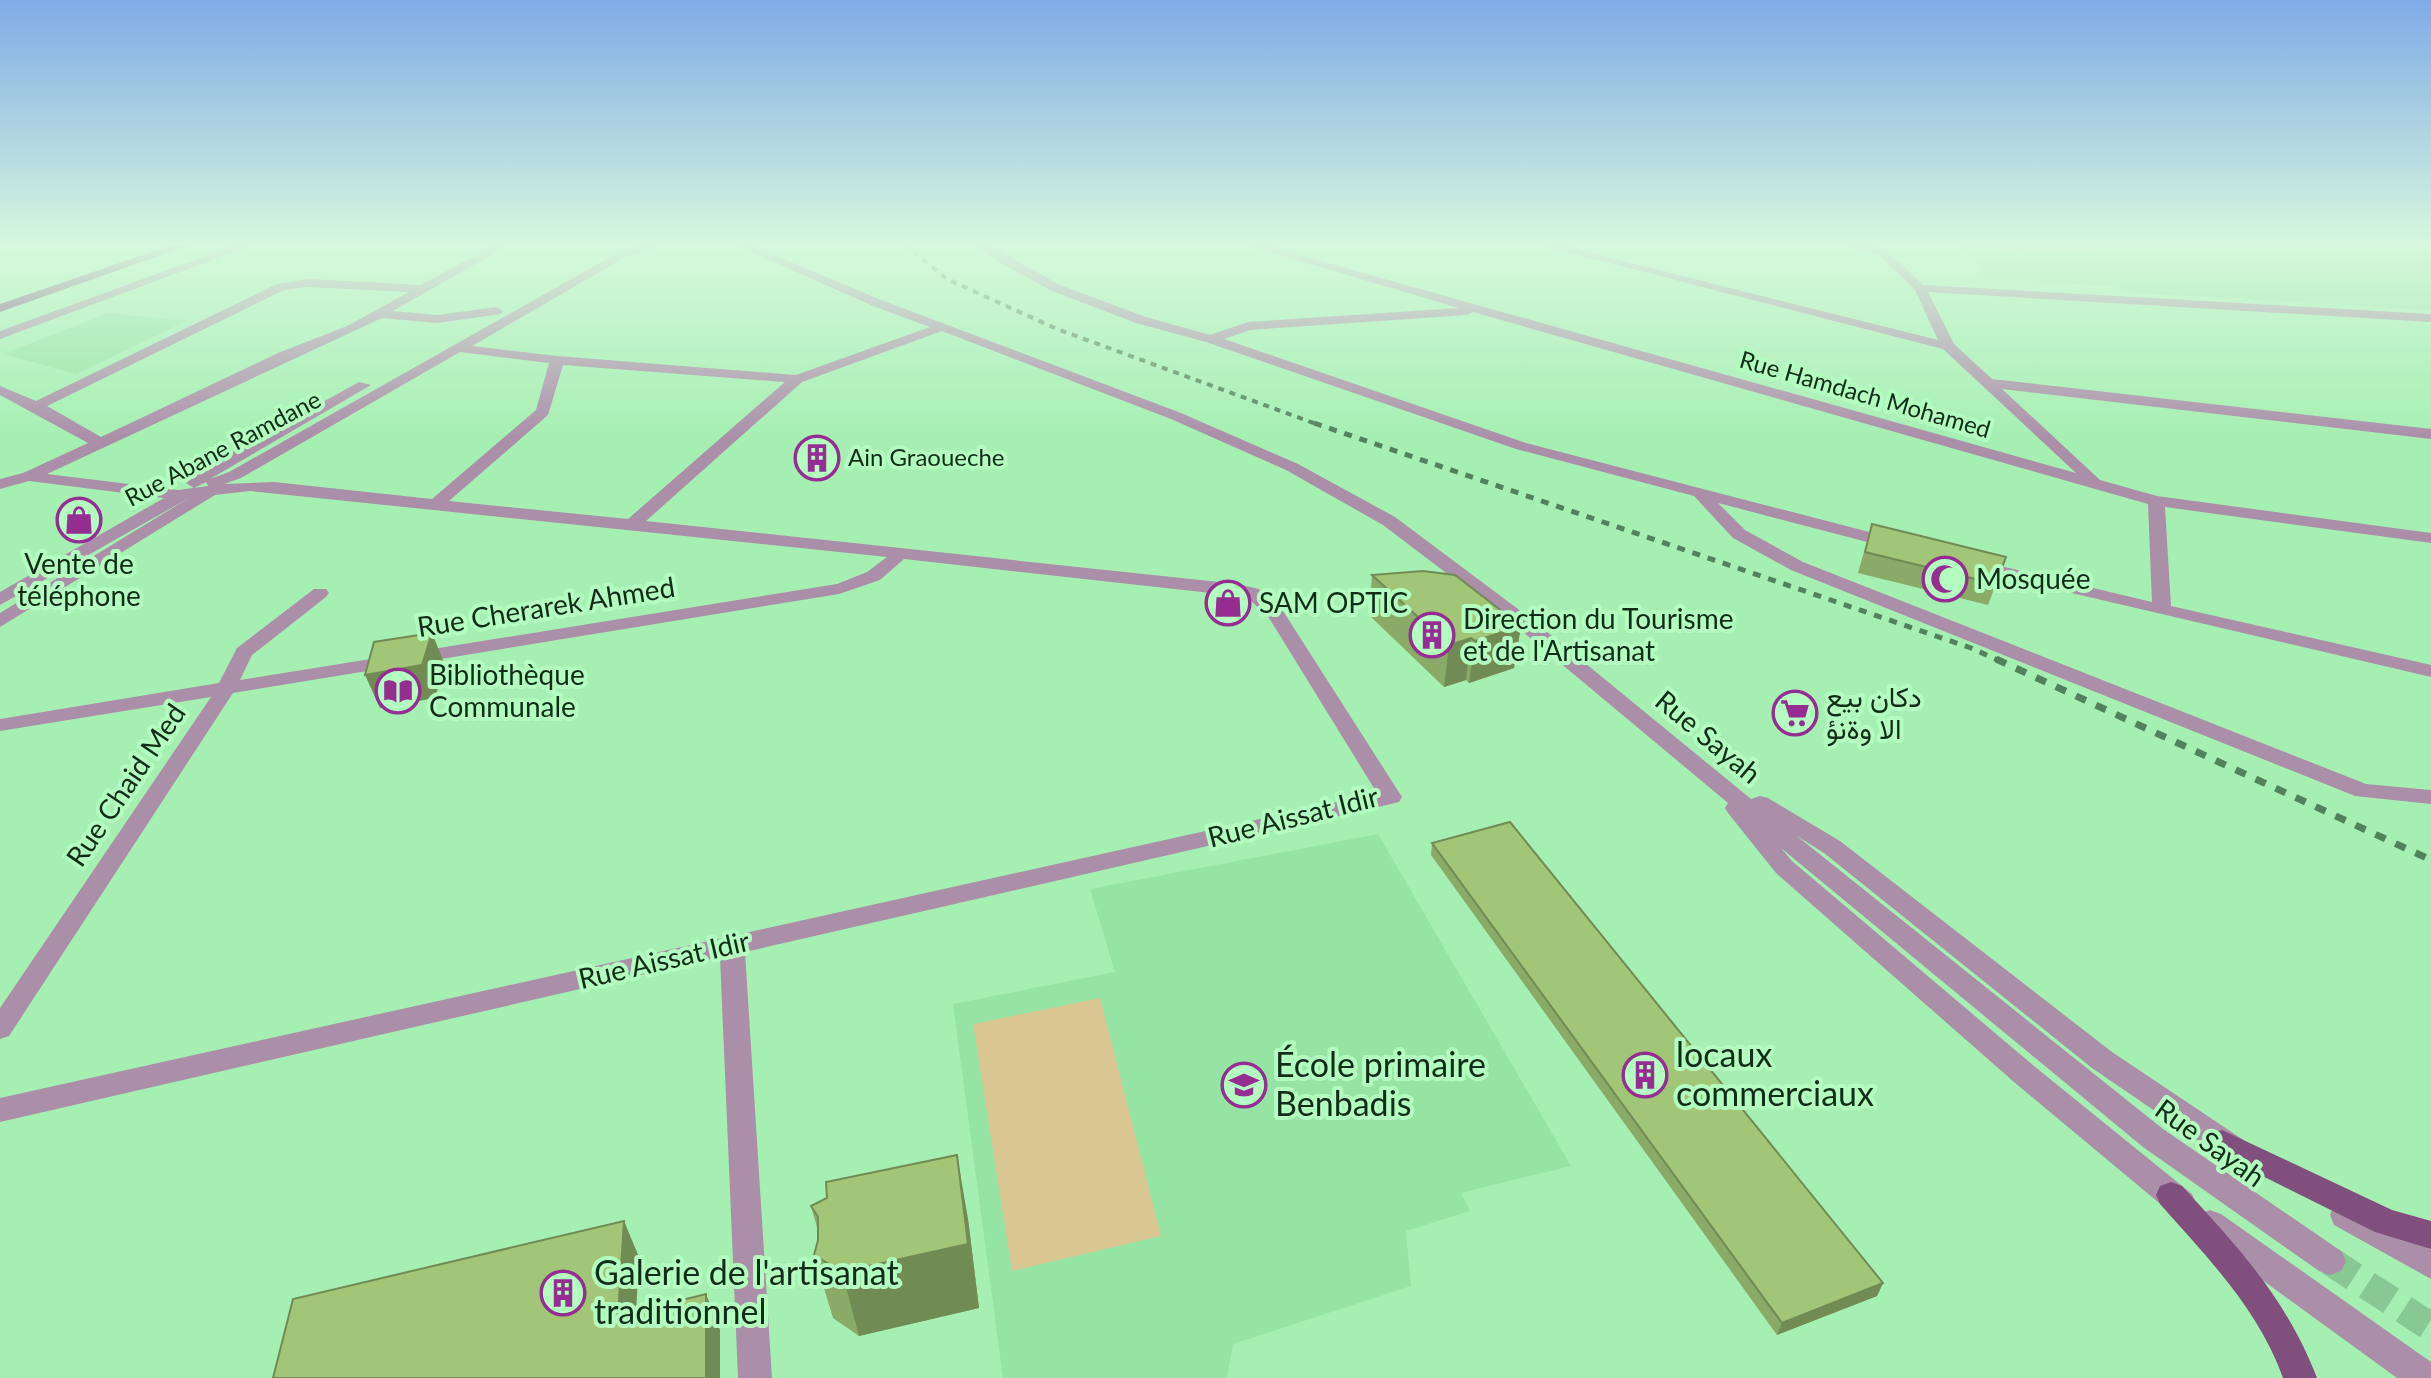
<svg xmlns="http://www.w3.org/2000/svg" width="2431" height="1378" font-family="Lato,Vazirmatn,sans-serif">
<rect width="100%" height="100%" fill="#a6efb3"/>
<!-- built -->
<path fill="#95e4a4" d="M1956 244H2431V310L2134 293 2111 286 1988 279Z
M108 313 187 321 76 374 3 354Z
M1378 834 1571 1166 1461 1193 1470 1211 1406 1231 1411 1286 1233 1344 1227 1378H1003L953 1004 1115 972 1090 889Z"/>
<!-- green -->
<path fill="#dac692" d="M1960 244H2083L2094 253 1965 249Z
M1100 998 1161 1236 1012 1271 973 1024Z"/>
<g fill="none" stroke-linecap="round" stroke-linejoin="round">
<!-- minor-tunnel -->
<path stroke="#88c894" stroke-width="29" stroke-dasharray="29 15" stroke-linecap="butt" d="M2330 1261 2431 1327"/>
<!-- minor -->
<path fill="#ab8fa9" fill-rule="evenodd" d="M239 244H255L0 339V331Z
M496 244H510L393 311 437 315 497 307 503 311 501 314 437 323 382 318 47 474 178 490 208 486 206 482 194 488 186 483 207 466 359 382 371 385 210 479 229 472 614 255 646 244H663L622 259 472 346 557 356 796 375 930 327 873 306 733 244H748L881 300 1181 413 1298 464 1395 517 1530 618 1751 799 1760 796 1768 798 1840 841 2112 1052 2245 1141 2250 1150 2245 1159 2235 1162 2225 1159 2092 1068 1824 853 1797 836 2163 1129 2341 1251 2346 1261 2341 1271 2330 1275 2319 1271 2143 1147 1781 848 1792 861 2034 1066 2192 1194 2196 1203 2192 1212 2181 1216 2170 1212 2014 1082 1776 873 1728 813 1725 808 1728 803 1516 626 1383 525 1286 470 1171 419 942 331 802 382 646 521 1238 584 1259 589 1283 611 1402 797 1399 802 1391 804 745 952 772 1378H738L720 957 0 1122V1098L1377 793 1269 618 1247 597 904 559 880 580 839 594 233 693 9 1036 0 1039V1008L211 697 0 731V719L219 683 237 648 314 589H326L329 593 326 597 252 655 240 680 837 584 867 572 887 557 250 491 215 495 0 627V613L189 498 0 605V592L164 498 29 481 0 489V479L23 473 88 443 0 395V386L36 401 277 284 308 279 421 285ZM308 287 409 292 347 326 278 353 101 437 47 406 284 290ZM460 352 549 363 536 410 432 499 274 482 224 484 241 478ZM563 365 785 382 628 519 449 501 548 415Z
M973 244H986L1060 285 1146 317 1210 335 1248 322 1459 308 1242 244H1260L2076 473 1943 349 1536 244H1555L1938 340 1915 290 1879 255 1840 244C1885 244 1893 256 1923 285L2431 314V322L1928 292 1954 344 1992 379 2431 429V439L2002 389 2100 480 2157 496 2431 533V543L2165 507 2171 606 2431 665V677L1969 569 1966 565 1969 561 1975 560 2152 602 2148 504 1473 312 1467 315 1250 330 1224 339 1526 443 1900 540 1903 544 1900 548 1894 549 1718 503 1745 530 1803 562 2366 784 2431 790V804L2355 796 1791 570 1733 538 1694 496 1516 449 1206 342 1136 323 1052 291 999 262Z
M2345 1202 2431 1249V1279L2334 1225 2330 1215 2334 1205Z
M2210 1210 2221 1214 2431 1362V1378H2397L2199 1234 2195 1224 2199 1214Z"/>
<!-- major -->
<path fill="#814f7d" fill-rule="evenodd" d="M175 244H192L0 312V304Z
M2222 1130 2392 1210 2431 1221V1249L2375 1232 2212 1151 2208 1142 2212 1133Z
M2171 1182 2182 1186C2238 1247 2286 1298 2317 1378H2283C2259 1310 2208 1258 2160 1204L2156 1195 2160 1186Z"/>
<!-- rail-far2 -->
<path stroke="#51825b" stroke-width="4" stroke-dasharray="6 6" stroke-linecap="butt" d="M904 244 947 279 1057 329 1319 425"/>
<!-- rail-far1 -->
<path stroke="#51825b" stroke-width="5" stroke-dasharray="8 8" stroke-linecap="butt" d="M1314 423 1971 648 2000 661"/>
<!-- rail -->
<path stroke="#51825b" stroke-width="7" stroke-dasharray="11 11" stroke-linecap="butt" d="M1996 659 2431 860"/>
</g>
<!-- wall -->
<path fill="#8aaa67" d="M1872 524 1996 584 1988 605 1858 573Z
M1372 575 1521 626 1514 668 1469 683 1466 680 1444 687 1369 615Z
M1432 843 1883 1283 1877 1296 1777 1335 1431 855Z
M811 1206 968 1219 979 1308 859 1336 833 1318 814 1255 818 1240V1231Z"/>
<!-- shaded-wall -->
<path fill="#718b54" d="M1521 626 1514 668 1469 683 1475 641Z
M432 633 445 665 435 698 380 708 365 675Z
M1471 638 1466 680 1444 687 1449 645Z
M957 1155 968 1219 979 1308 859 1336 842 1272Z
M624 1221 639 1257 634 1351 618 1316Z
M1883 1283 1877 1296 1777 1335 1782 1323Z
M706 1294 720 1330V1378H706Z"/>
<!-- building -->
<path fill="#a1c678" stroke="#718b54" stroke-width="2" d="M1872 524 2006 557 1996 584 1865 552Z
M1423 571 1455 575 1521 626 1475 641 1471 638 1449 645 1372 575Z
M432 633 422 665 365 675 374 642Z
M1510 822 1883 1283 1782 1323 1432 843Z
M957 1155 968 1244 842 1272 814 1255 818 1240V1217L811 1206 827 1198 826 1182Z
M624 1221 618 1316 706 1294V1378H273L293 1299Z"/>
<!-- sky -->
<linearGradient id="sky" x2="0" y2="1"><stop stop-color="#80abe7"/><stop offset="0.56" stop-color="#d7f8dd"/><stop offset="1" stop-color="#d7f8dd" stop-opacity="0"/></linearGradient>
<rect width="2431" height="437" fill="url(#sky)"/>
<!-- icons -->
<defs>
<g id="building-ring" transform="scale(2.3)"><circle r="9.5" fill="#b3fdc0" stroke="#952d92" stroke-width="1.5"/><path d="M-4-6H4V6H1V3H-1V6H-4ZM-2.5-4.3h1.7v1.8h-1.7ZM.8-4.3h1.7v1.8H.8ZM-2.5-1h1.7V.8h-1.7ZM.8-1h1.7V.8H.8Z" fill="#952d92"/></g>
<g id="shop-ring" transform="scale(2.3)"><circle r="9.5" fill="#b3fdc0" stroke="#952d92" stroke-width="1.5"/><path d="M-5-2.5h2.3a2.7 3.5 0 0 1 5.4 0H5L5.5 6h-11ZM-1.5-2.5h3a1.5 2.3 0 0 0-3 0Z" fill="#952d92"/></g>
<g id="mosque-ring" transform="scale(2.3)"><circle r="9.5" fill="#b3fdc0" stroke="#952d92" stroke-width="1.5"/><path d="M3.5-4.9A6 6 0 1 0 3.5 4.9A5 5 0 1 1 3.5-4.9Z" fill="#952d92"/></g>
<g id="library-ring" transform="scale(2.3)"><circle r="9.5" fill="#b3fdc0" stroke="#952d92" stroke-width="1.5"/><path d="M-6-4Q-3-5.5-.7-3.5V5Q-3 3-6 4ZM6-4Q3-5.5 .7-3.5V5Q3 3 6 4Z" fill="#952d92"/></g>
<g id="supermarket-ring" transform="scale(2.3)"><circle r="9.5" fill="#b3fdc0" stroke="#952d92" stroke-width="1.5"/><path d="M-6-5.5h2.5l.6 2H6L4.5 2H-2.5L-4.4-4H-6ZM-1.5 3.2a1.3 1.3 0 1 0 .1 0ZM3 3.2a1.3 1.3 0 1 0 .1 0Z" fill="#952d92"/></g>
<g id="university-ring" transform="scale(2.3)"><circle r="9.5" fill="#b3fdc0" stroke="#952d92" stroke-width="1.5"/><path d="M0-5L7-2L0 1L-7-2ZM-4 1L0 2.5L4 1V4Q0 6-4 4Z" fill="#952d92"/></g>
</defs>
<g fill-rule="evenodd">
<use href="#building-ring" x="817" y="458"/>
<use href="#shop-ring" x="79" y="520"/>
<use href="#mosque-ring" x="1945" y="579"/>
<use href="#shop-ring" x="1228" y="603"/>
<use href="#building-ring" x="1432" y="635"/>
<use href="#library-ring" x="398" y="691"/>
<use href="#supermarket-ring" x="1795" y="713"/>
<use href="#building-ring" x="1645" y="1075"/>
<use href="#university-ring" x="1244" y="1085"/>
<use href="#building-ring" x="563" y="1293"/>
</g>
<g text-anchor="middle" stroke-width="8" stroke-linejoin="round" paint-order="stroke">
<!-- far-street labels -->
<g font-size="24" fill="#0f2d17" stroke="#b3fdc0">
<text transform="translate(1865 395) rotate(16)" y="8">Rue Hamdach Mohamed</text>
<text transform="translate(223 449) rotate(-28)" y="8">Rue Abane Ramdane</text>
</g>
<!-- far-poi labels -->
<g font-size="24" fill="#0f2d17" stroke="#b3fdc0" text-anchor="start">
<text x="848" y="466">Ain Graoueche</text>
</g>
<!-- poi labels -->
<g font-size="28" fill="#0f2d17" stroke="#b3fdc0" text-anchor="start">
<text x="79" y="574" text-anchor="middle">Vente de<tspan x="79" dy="32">téléphone</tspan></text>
<text x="1976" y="589">Mosquée</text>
<text x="1259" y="613">SAM OPTIC</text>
<text x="1463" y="629">Direction du Tourisme<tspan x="1463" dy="32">et de l'Artisanat</tspan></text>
<text x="429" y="685">Bibliothèque<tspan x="429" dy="32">Communale</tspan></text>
<text x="1826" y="707">دكان بيع<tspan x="1826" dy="32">الا وةنؤ</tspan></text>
</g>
<!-- street labels -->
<g font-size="28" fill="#0f2d17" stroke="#b3fdc0">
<text transform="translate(546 607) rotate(-9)" y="10">Rue Cherarek Ahmed</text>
<text transform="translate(1708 737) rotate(40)" y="10">Rue Sayah</text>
<text transform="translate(126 785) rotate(-56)" y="10">Rue Chaid Med</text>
<text transform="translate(1293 817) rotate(-14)" y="10">Rue Aissat Idir</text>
<text transform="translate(664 960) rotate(-13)" y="10">Rue Aissat Idir</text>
<text transform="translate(2210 1143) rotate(36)" y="10">Rue Sayah</text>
</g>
<!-- near-poi labels -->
<g font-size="34" fill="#0f2d17" stroke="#b3fdc0" text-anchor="start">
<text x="1676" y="1067">locaux<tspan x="1676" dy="39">commerciaux</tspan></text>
<text x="1275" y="1077">École primaire<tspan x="1275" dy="39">Benbadis</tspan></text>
<text x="594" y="1285">Galerie de l'artisanat<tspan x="594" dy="39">traditionnel</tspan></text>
</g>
</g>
</svg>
